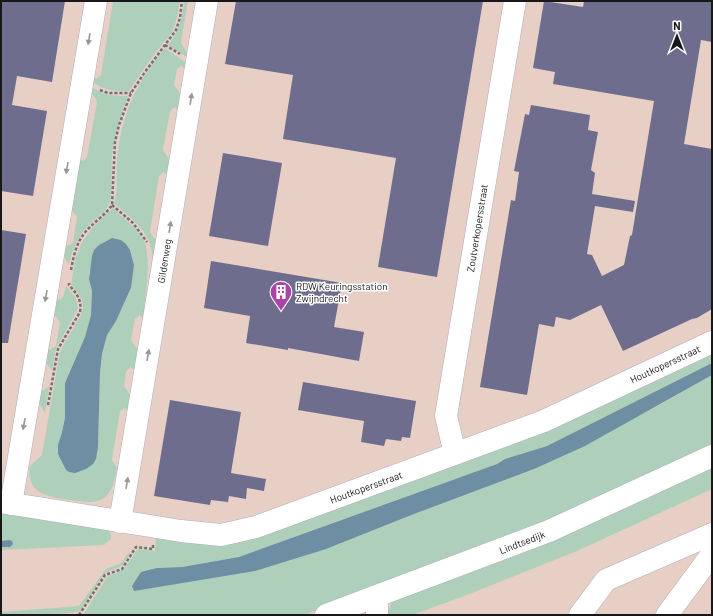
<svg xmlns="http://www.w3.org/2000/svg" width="713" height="616" font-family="Barlow,sans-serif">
<rect width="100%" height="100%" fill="#dedee7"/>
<!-- industrial -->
<path fill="#e7cfc6" d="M1 1H712V615H1Z"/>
<!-- green -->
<path fill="#aed0bb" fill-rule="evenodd" d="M113 1H180L176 22 172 32 150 60 129 91C111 91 104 91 89 79L92 75 96 79 101 75Z
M184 1H188L181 43 190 57V59L168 45C179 31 183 18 184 1Z
M165 48 189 65 185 70 182 66 177 69 174 85 183 98 179 112 175 107 170 111 163 150 171 162 169 177 164 172 159 176 150 232 158 244 152 286C152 274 154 260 151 248 147 229 128 216 114 203 118 194 116 172 117 160 121 115 136 83 165 48Z
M88 84C103 95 110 96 128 96 120 117 114 136 112 158 111 169 113 196 109 204 106 212 96 218 90 224 78 235 73 249 69 264L60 251 64 240 67 246 73 243 77 217 68 205 78 156 83 161 87 157 97 102C95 95 88 92 88 84Z
M113 208C123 218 136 227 143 239 151 253 147 285 145 301L149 302 144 319 140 315 135 319 131 340 140 353 135 371 131 367 126 371 124 386 133 399 129 413 125 408 120 411 112 460 117 468C113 488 110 503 86 502 62 498 24 500 30 466L42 455 60 351 81 315 83 308 82 299 71 284 76 256 82 242 92 228ZM112 238 121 240 126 244 130 250 134 265 131 289 116 321 107 335 102 354 100 373 98 447 58 454V445L62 432 65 418V383L85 337 91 315 92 291 89 279V272L99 245Z
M66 286 76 298 78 309 56 348 52 371 43 358 47 345 50 350 56 346 60 322 51 310 55 295 59 300 63 297Z
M712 352V363L547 446 505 459 497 464 239 557 182 567 157 568 134 591 326 549 414 514 534 469 654 408 712 375V446L552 520 304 615H83L107 577 124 569 138 549 155 551 156 536 192 541Z
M40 386 43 391 49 386 45 413 36 399Z
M712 461V489L577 551 467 595 412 615H387L392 601Z
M1 510 107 529 111 534V539L104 545 1 550Z
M129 552 130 553 122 566 105 573 81 610C73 616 15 615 1 615V612L79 606 106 569 121 563Z"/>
<!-- water -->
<path fill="#6e8ea4" d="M112 238 121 240 126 244 130 250 134 265 131 288 116 321 107 335 102 354 100 373 98 447 96 459 93 464 86 469 75 473 69 472 66 470 58 454V445L62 432 65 418V383L85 337 91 315 92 291 89 279 92 256 94 250 99 245Z
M712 363V375L585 446 534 469 414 514 326 549 255 571 134 591 132 586 141 572 157 568 182 567 239 557 497 464 505 459 547 446Z
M9 540 12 541 13 544 10 547H1V541Z"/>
<!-- building -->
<path fill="#6f6d8d" d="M1 1H65L52 82 17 76 12 105 47 111 33 196 1 191Z
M236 1H483L437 277 378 267 396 158 283 139 293 75 225 64Z
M544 1 583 7 584 1H712V42L701 40 684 144 712 149V309L697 318 692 319 623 351 601 305 570 320 556 317 554 327 539 324 527 395 480 387 511 200 515 201 519 172 514 171 525 114 529 115 531 105 590 115 588 130 598 132 591 170 595 173 592 194 635 201 633 212 595 206 587 254 592 255 602 276 624 265 630 236 632 235 654 101 553 84 555 72 533 68Z
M223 153 282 163 268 246 209 236Z
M1 230 26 234 8 343H1Z
M211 261 342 283 334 327 364 332 359 361 288 348V350L246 343 250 316 204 308Z
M303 382 416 401 410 438 402 437 401 441 386 439 384 446 361 442 364 421 298 410Z
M170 400 241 412 231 473 266 479 264 491 247 488 246 499 229 496 228 502 211 500 210 505 154 496Z"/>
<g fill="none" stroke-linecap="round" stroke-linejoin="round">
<!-- minor casing -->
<g stroke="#aeaeb6" stroke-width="23">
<path id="minor" d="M455 454 446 416 515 1
M1 502 181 531 221 535 256 527 544 421 712 342
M11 504 96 1
M120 522 207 1
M374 597 377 607V615
M326 615 549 531 712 456
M580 615 606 580 712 534
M667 615 712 554"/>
</g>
<!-- path -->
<path stroke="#717177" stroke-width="2.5" stroke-dasharray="3 2" stroke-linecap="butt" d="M165 45 180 54
M100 90 108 93H131
M112 205 133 223 147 242
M71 270C74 254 77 239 90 227 97 220 106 214 112 205L115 142 119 125 131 93 145 72 176 30 180 18 182 1
M48 405 58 349 80 312C82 300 77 294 69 285V283
M79 615 105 575 122 569 136 547 153 549V545"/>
<!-- minor -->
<use href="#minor" stroke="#fff" stroke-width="22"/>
</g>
<!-- one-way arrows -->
<defs><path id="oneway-solid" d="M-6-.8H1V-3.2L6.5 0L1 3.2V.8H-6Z"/></defs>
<g fill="#979798">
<use href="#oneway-solid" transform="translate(89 39) rotate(100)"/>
<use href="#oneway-solid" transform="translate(191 99) rotate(-81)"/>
<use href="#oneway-solid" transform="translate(67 168) rotate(100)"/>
<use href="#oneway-solid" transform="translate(170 227) rotate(-81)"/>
<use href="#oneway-solid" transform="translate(46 296) rotate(100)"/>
<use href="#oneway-solid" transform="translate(148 355) rotate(-80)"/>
<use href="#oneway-solid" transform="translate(24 424) rotate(100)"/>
<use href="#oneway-solid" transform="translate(127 483) rotate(-80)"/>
</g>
<!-- icons -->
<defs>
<g id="building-pin" transform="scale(1.15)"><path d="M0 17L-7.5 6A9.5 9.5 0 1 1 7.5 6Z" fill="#aa44a8" stroke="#fff"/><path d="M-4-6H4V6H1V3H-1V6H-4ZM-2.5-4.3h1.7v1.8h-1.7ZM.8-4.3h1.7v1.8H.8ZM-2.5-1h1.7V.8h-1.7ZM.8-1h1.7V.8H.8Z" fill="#fff"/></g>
</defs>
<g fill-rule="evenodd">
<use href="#building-pin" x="281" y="292"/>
</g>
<g text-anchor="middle" stroke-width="3" stroke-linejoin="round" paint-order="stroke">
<!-- street labels -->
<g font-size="10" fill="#18181b" stroke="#fff">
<text transform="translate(477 228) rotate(-81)" y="4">Zoutverkopersstraat</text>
<text transform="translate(164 261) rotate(-81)" y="4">Gildenweg</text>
<text transform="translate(665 364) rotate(-25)" y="4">Houtkopersstraat</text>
<text transform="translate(366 487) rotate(-20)" y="4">Houtkopersstraat</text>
<text transform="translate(522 542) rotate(-21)" y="4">Lindtsedijk</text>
</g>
<!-- poi labels -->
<g font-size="10" fill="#18181b" stroke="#fff" text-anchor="start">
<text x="296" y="290">RDW Keuringsstation<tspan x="296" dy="12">Zwijndrecht</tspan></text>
</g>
</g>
<!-- border -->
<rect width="713" height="616" fill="none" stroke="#18181b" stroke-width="4"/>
<!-- north arrow -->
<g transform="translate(677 36)" stroke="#ffffff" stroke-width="3" paint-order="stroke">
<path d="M0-3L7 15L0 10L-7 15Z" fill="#18181b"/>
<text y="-6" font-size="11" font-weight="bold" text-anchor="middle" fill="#18181b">N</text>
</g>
</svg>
